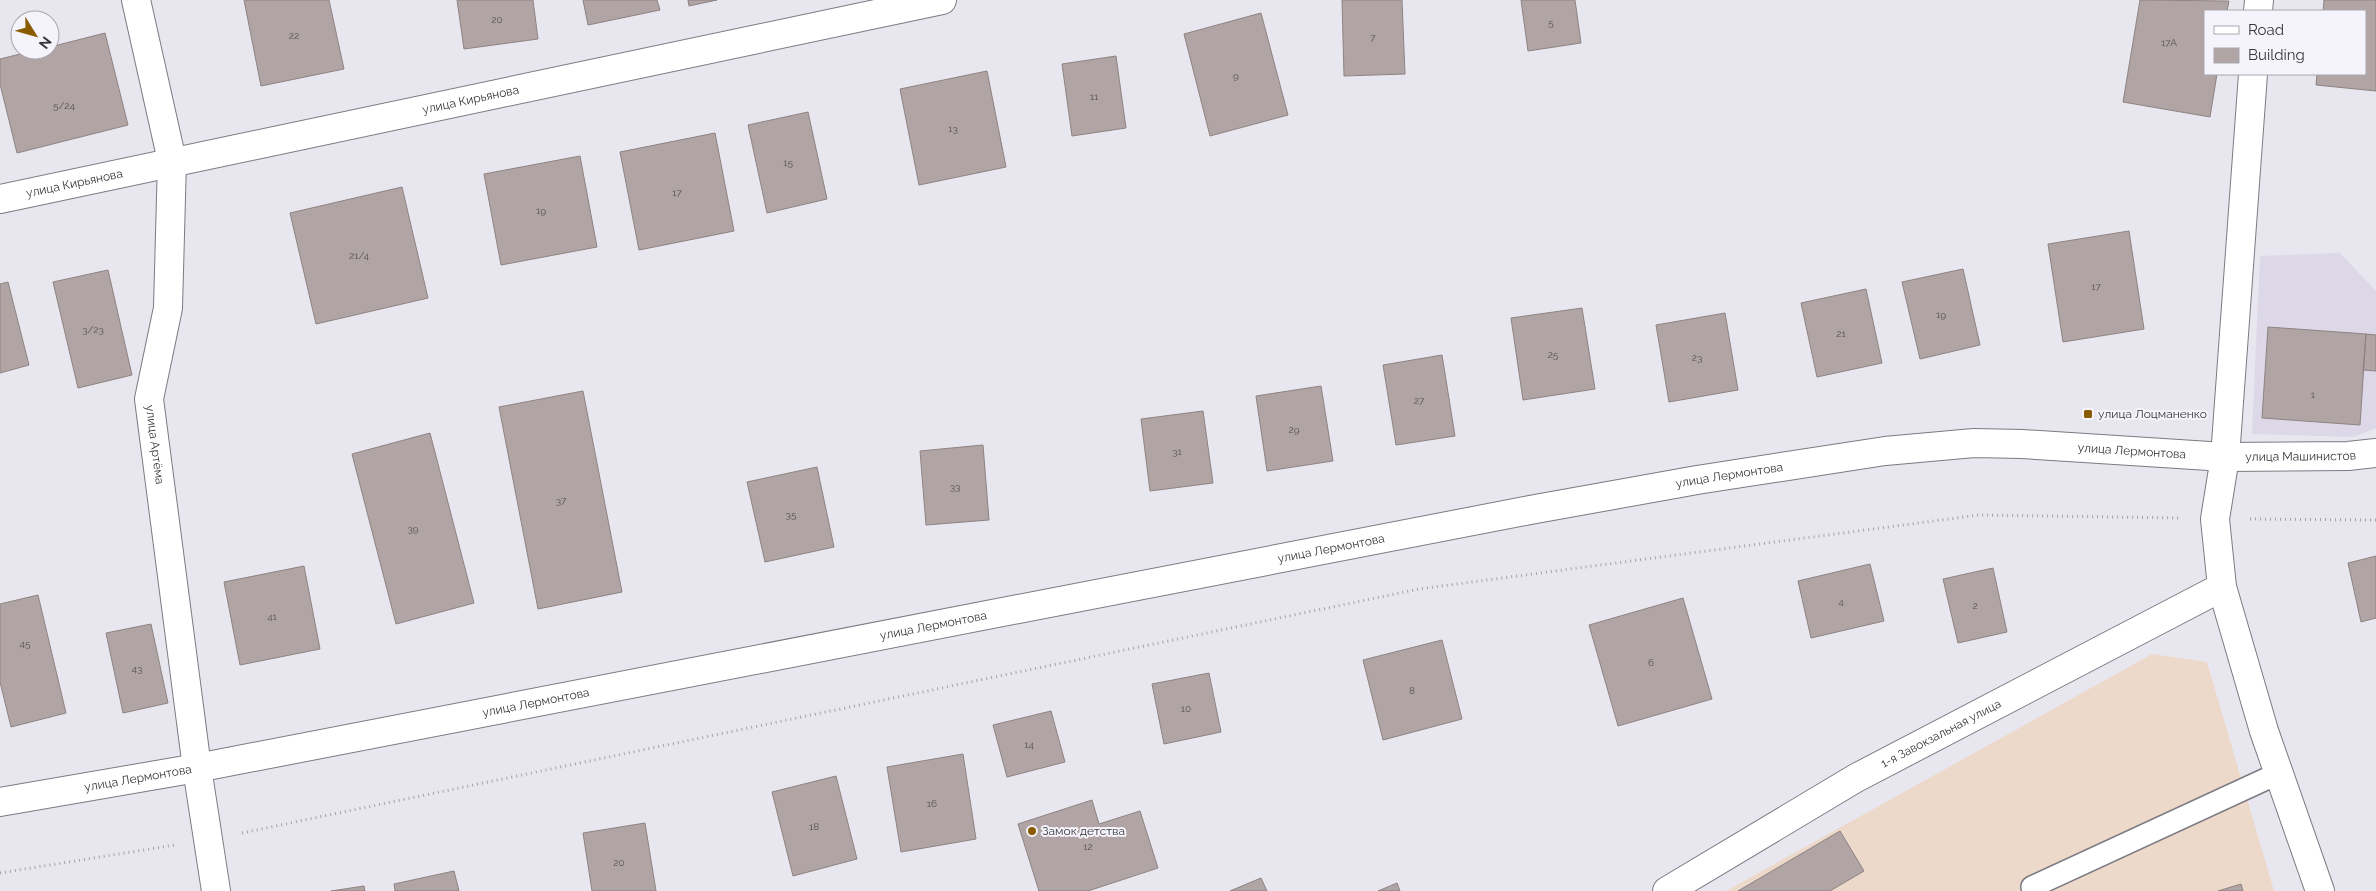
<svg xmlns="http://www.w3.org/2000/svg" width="2376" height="891" font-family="Raleway,sans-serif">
<rect width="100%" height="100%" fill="#e8e6ef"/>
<!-- built -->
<path fill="#dcd8e8" d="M2340 253 2376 291V428L2354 437 2252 434 2260 256Z"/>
<!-- industrial -->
<path fill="#edd9ca" d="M2152 654 2207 662 2274 891H1726Z"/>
<!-- building -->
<path fill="#b0a5a4" stroke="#8d8382" d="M244 0H329L344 69 261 86Z
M457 0H533L538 39 464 49Z
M583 0H657L660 10 588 25Z
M688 0H717L689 6Z
M1342 0H1402L1405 74 1344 76Z
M1521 0H1575L1581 43 1528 51Z
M2140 0 2229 1 2227 11H2205V74H2217L2210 117 2123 102Z
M2324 0H2376V91L2316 85 2317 74H2365V11H2323Z
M1261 13 1288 115 1210 136 1184 34Z
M105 33 128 125 17 153 0 84V59L36 50H50V47Z
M1116 56 1126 128 1072 136 1062 64Z
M987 71 1006 167 919 185 900 89Z
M808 112 827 199 767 213 748 125Z
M715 133 734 231 639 250 620 152Z
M580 156 597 247 501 265 484 174Z
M402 187 428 298 316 324 290 213Z
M2129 231 2144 329 2063 342 2048 244Z
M1963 269 1980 345 1920 359 1902 282Z
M108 270 132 375 78 388 53 282Z
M8 282 29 365 0 373V284Z
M1866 289 1882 363 1817 377 1801 303Z
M1582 308 1595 389 1523 400 1511 318Z
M1725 313 1738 390 1669 402 1656 325Z
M2268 327 2366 334 2360 425 2262 418Z
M2366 334 2376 335V371L2363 370Z
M1442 355 1455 436 1396 445 1383 365Z
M1321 386 1333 461 1267 471 1256 396Z
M583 391 622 592 538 609 499 407Z
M1203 411 1213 483 1150 491 1141 419Z
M430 433 474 603 396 624 352 454Z
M983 445 989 520 926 525 920 451Z
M817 467 834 547 765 562 747 482Z
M2376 556V618L2361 622 2348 563Z
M1870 564 1884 621 1811 638 1798 581Z
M304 566 320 649 240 665 224 582Z
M1993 568 2007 632 1958 643 1943 579Z
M38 595 66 713 11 727 0 682V604Z
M1683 598 1712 699 1618 726 1589 625Z
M151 624 168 703 123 713 106 633Z
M1442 640 1462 719 1383 740 1363 660Z
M1209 673 1221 732 1164 744 1152 684Z
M1051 711 1065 762 1007 777 993 725Z
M963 754 976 839 901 852 887 767Z
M836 776 857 859 793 876 772 792Z
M1092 800 1099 824 1140 811 1158 868 1088 891H1039L1018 824Z
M645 823 656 891H592L583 833Z
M1840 831 1864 871 1830 891H1738Z
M454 871 459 891H395L394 884Z
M1261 878 1267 891H1230Z
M1397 883 1400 891H1378Z
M2241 884 2243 891H2218Z
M364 886 365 891H331Z"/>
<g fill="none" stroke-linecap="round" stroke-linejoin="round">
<!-- lane casing -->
<g stroke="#7c7a82" stroke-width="24">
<path id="lane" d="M2032 887 2279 773"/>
</g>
<!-- street casing -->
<g stroke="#7c7a82" stroke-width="30">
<g id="street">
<path id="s1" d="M136 0 172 161 168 308 149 399 197 768 216 891"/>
<path d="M2258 11 2259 0"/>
<path d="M2253 74 2225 457 2215 519 2222 587 2264 731 2320 891"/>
<path id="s2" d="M0 199 942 0"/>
<path id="s3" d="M1667 891 1856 778 2222 587"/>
</g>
</g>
<!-- secondary casing -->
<g stroke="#7c7a82" stroke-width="30">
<g id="secondary">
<path id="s4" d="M0 802 197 768 1530 510 1697 480 1885 451 1974 443 2022 444 2225 457 2348 456 2376 453"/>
</g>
</g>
<!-- path -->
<path stroke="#a4a2a9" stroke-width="3" stroke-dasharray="1 4" stroke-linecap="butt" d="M2250 519 2376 520
M242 833 1419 589 1979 515 2181 518
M0 873 175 845"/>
<!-- lane -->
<use href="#lane" stroke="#fff" stroke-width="21"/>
<!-- street -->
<use href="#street" stroke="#fff" stroke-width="28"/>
<!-- secondary -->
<use href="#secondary" stroke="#fff" stroke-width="28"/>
</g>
<!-- markers -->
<g fill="#8b5b02" stroke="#f5f3fc" stroke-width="2">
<rect x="2083" y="409" width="10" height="10" rx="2.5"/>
<circle cx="1032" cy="831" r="5"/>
</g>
<g text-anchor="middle" stroke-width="4" stroke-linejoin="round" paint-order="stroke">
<!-- number labels -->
<g font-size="10" fill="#555254">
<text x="497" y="23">20</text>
<text x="1551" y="26">5</text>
<text x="294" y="39">22</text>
<text x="1373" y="41">7</text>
<text x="2169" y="46">17А</text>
<text x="1236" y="79">9</text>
<text x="1094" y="100">11</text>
<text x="64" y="109">5/24</text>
<text x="953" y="132">13</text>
<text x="788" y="166">15</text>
<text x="677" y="196">17</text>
<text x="541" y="214">19</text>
<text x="359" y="259">21/4</text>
<text x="2096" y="290">17</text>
<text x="1941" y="318">19</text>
<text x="93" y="333">3/23</text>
<text x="1841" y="337">21</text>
<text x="1553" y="358">25</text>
<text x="1697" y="361">23</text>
<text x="2313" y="398">1</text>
<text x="1419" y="404">27</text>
<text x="1294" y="433">29</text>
<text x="1177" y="455">31</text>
<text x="955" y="490">33</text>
<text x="561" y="504">37</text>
<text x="791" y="518">35</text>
<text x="413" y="532">39</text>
<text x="1841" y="605">4</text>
<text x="1975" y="609">2</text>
<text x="272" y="620">41</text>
<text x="25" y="647">45</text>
<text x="1651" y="666">6</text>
<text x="137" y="672">43</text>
<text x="1412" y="694">8</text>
<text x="1186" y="712">10</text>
<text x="1029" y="748">14</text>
<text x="932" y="807">16</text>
<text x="814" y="830">18</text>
<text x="1088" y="850">12</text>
<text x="619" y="866">20</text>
</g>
<!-- street labels -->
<g font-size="12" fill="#37363a" stroke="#f5f3fc">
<text dy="4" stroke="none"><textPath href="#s2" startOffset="481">улица Кирьянова</textPath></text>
<text dy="4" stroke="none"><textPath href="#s2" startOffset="76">улица Кирьянова</textPath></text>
<text dy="4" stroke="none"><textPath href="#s1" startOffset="451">улица Артёма</textPath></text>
<text dy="4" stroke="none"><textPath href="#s4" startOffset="2165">улица Лермонтова</textPath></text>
<text dy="4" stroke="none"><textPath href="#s4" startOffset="2334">улица Машинистов</textPath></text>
<text dy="4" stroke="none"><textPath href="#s4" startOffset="1760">улица Лермонтова</textPath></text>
<text dy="4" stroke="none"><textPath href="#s4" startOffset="1355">улица Лермонтова</textPath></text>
<text dy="4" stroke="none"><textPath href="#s4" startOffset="950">улица Лермонтова</textPath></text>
<text dy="4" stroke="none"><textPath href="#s4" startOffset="545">улица Лермонтова</textPath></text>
<text dy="4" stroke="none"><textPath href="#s3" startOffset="316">1-я Завокзальная улица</textPath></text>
<text dy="4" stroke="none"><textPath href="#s4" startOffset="140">улица Лермонтова</textPath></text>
</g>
<!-- poi labels -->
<g font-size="12" fill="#37363a" stroke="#f5f3fc" text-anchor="start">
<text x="2098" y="418">улица Лоцманенко</text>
<text x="1042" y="835">Замок детства</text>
</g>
</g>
<!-- legend -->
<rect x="2204" y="10" width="162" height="65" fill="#f5f3fc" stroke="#a9a7ae"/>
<rect x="2214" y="26" width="25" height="8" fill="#ffffff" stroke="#a9a7ae"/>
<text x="2248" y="35" font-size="15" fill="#37363a">Road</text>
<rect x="2214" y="48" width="25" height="15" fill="#b0a5a4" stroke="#a9a7ae"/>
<text x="2248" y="60" font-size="15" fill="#37363a">Building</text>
<!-- north arrow -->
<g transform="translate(35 35) rotate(127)"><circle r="24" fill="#f5f3fc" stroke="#a9a7ae"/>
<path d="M0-4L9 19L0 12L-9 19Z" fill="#8b5b02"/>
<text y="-8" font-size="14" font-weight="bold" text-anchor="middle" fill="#37363a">N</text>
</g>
</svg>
